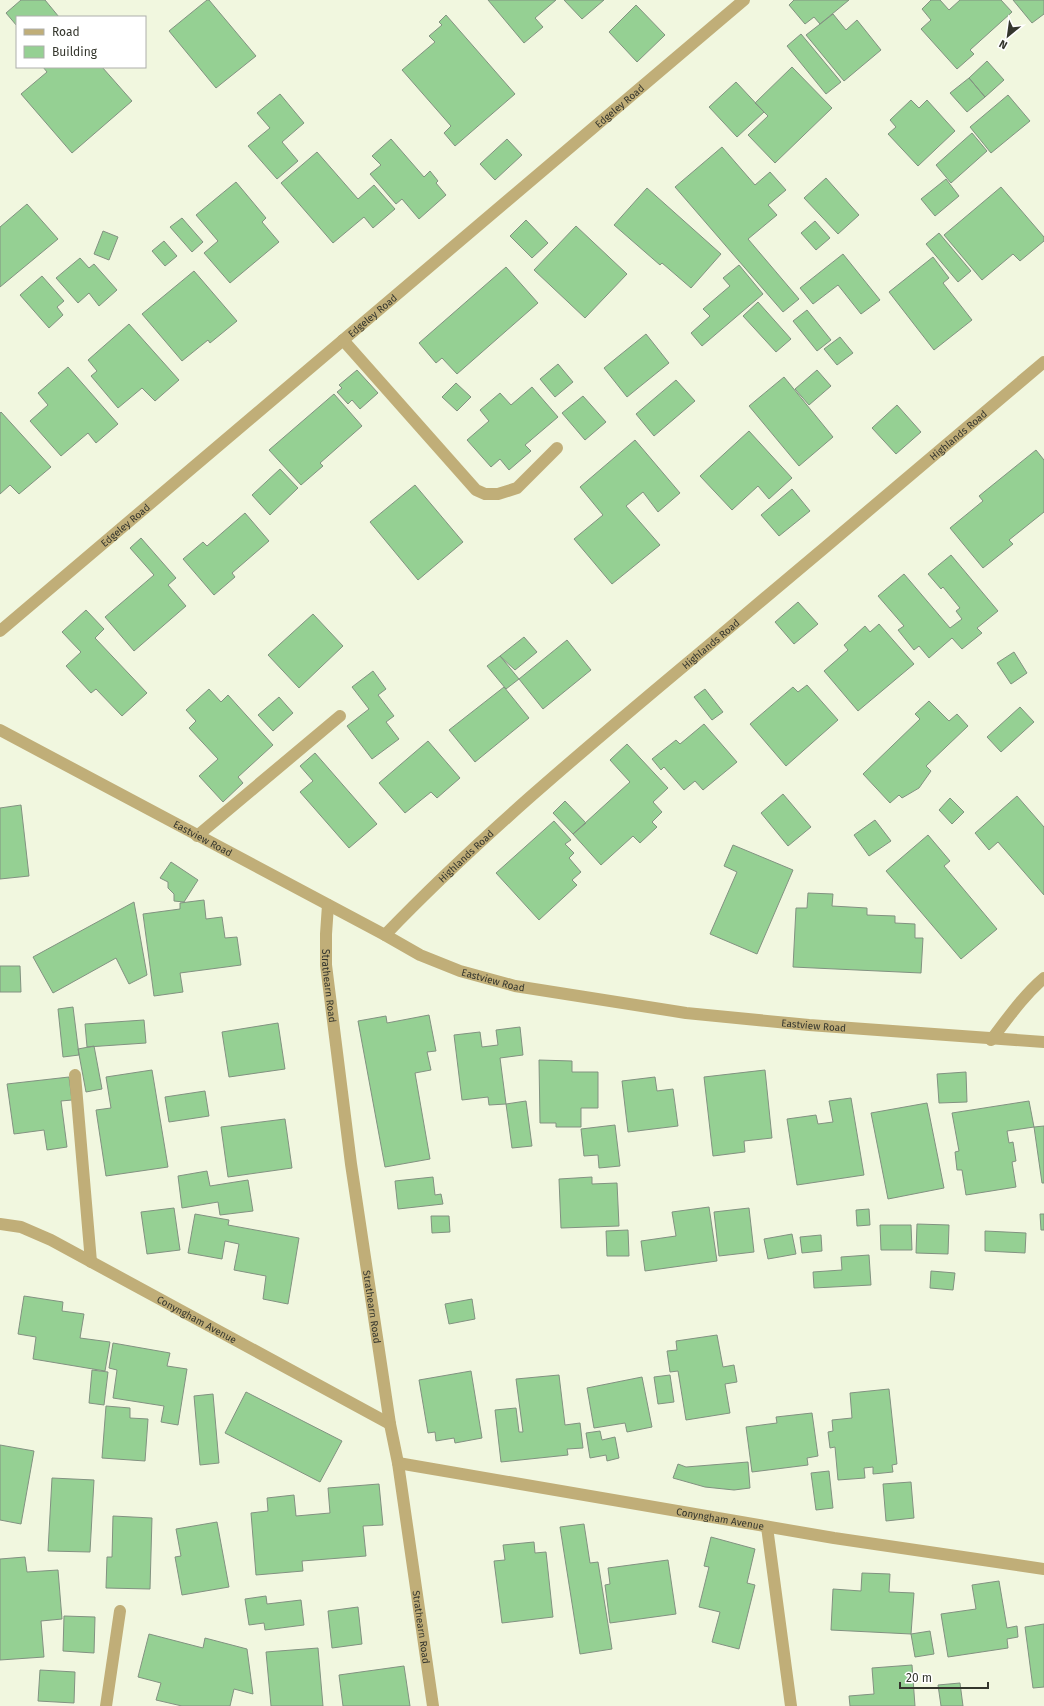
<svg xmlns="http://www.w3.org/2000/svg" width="1044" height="1706" font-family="'Fira Sans',sans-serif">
<rect width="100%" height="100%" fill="#f1f7df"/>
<!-- building -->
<path fill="#95d093" stroke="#829281" d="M21 0H45L59 17H17V26L6 13Z
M207 0H209L256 56 216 88 169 31Z
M488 0H556L535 18 543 27 524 43Z
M564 0H604L582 19Z
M794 0H849L820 24 814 17 805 24 789 5Z
M931 0H940L949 10 960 0H1001L1012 12 970 50 974 54 957 69 921 29 931 20 922 9Z
M1013 0H1044V14L1032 23Z
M636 5 665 35 637 62 609 32Z
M833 14 846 30 857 20 881 50 844 81 806 35Z
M446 15 515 94 455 146 444 133 451 126 402 70 435 42 429 36 442 25 439 22Z
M801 34 841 82 826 94 787 46Z
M987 61 1004 80 985 97 969 78Z
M43 67H102L132 101 72 153 21 94 47 72Z
M792 67 832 108 775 163 748 135 768 116 755 103Z
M969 78 985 97 967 112 950 93Z
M736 82 764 112 737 137 709 107Z
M280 94 304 123 282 142 298 161 277 179 248 146 270 128 257 113Z
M1008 95 1030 121 991 153 970 127Z
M911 100 919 108 927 100 955 131 918 166 888 134 896 127 890 120Z
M972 133 987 151 951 183 936 165Z
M391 139 424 177 430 171 438 181 436 183 446 195 419 219 402 199 396 204 370 174 381 165 372 156Z
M507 139 522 155 495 180 480 164Z
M722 147 755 185 770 172 786 190 768 205 777 215 748 239 799 299 783 312 675 187Z
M317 152 358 199 374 185 395 209 373 228 364 217 333 243 281 183Z
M826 178 859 215 838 234 804 198Z
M946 179 959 196 935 216 921 199Z
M236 182 266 218 262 222 279 242 230 283 204 253 218 241 196 215Z
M1001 187 1044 237V241L1020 261 1013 254 982 280 944 235Z
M647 188 721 254 691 288 662 263 660 265 614 225Z
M27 204 58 239 0 287V227Z
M182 218 203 242 192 252 170 227Z
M526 220 548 243 532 258 510 236Z
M815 221 830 238 816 250 801 233Z
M576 226 627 274 585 318 534 270Z
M103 231 118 237 109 260 94 254Z
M939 233 971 271 958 282 926 244Z
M164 241 177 256 165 266 152 251Z
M843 254 880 300 861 314 838 285 813 304 800 288Z
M933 257 949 278 943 283 972 320 934 350 889 292Z
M80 258 89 268 94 264 117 290 99 306 89 293 78 303 56 278Z
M739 265 763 294 702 346 691 333 710 316 703 309 730 286 723 278Z
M506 267 538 303 457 374 442 358 436 363 419 343Z
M194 271 237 321 210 343 208 340 182 361 142 314Z
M42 276 64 301 57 307 63 315 49 328 20 295Z
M758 302 791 339 776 352 743 316Z
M807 310 831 340 817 351 793 321Z
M129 324 179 380 155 401 142 388 118 408 91 376 97 371 88 360Z
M646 334 669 363 627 397 604 368Z
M840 337 853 353 837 365 824 349Z
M558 364 573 382 555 397 540 379Z
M68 367 118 424 96 443 88 433 61 456 30 421 48 405 38 393Z
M357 370 378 393 360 409 352 400 348 404 337 392 342 388 339 385Z
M817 370 831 386 809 405 795 389Z
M784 377 833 437 799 466 749 406Z
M676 380 695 401 654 436 636 414Z
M456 383 471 397 457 411 442 397Z
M532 387 558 417 525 445 531 451 509 470 500 459 491 467 467 440 489 421 480 410 500 393 511 405Z
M334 394 362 426 320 463 323 466 301 485 269 450Z
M583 396 606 422 585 440 562 413Z
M897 405 921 432 896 454 872 428Z
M1 412 51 467 19 494 10 485 0 494V413Z
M749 431 792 478 769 499 758 486 732 510 700 476Z
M635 440 680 493 658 512 643 492 626 506 660 545 612 584 574 539 603 515 580 487Z
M1036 450 1044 460V512L1009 540 1013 544 983 568 950 528 983 501 979 496Z
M280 469 298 488 270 515 252 495Z
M415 485 463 542 418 580 370 522Z
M792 489 810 511 779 536 761 515Z
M245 513 269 541 232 573 235 577 214 595 183 559 203 542 207 546Z
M141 538 176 578 168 585 186 606 134 651 105 617 154 575 130 548Z
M951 555 998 611 977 628 982 633 962 649 952 638 929 658 919 646 914 650 898 630 904 626 878 596 904 574 950 628 962 619 956 611 960 608 943 587 941 589 928 574Z
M798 602 818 624 794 644 775 622Z
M86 610 104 629 95 638 147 693 122 716 96 689 91 693 66 666 81 652 62 632Z
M313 614 343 646 299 688 268 655Z
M879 624 914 664 858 711 824 671 848 650 844 645 865 626 870 632Z
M524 637 537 652 515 670 500 656Z
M567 640 591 670 543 709 519 679Z
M1014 652 1027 673 1011 684 997 663Z
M500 656 519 679 506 689 487 666Z
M373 671 386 689 378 695 394 716 386 722 399 739 372 759 347 726 369 709 352 687Z
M807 685 838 720 786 766 750 724 793 687 798 692Z
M504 687 529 718 475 762 449 730Z
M209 689 221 702 228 695 273 745 238 777 243 783 223 802 199 776 218 759 189 728 196 721 186 710Z
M705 689 723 712 712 720 694 697Z
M279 697 293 713 273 731 258 715Z
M929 701 949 721 957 714 968 726 926 766 931 771 919 788 902 798 899 795 890 803 863 774 920 719 915 714Z
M1020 707 1034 722 1001 752 987 737Z
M704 724 737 762 703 790 695 781 684 790 664 767 661 770 652 759 676 740 680 744Z
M428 741 460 778 437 798 431 792 405 813 379 783Z
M627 744 668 788 653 802 662 812 652 822 657 827 640 843 633 836 601 865 573 834 630 782 610 760Z
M315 753 377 824 349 848 300 792 313 781 300 766Z
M783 794 811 827 788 846 761 813Z
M1017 796 1044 827V895L998 842 989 850 975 833Z
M950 798 964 812 952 824 939 810Z
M565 801 586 823 573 834 553 813Z
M21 805 29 876 0 879V808Z
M875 820 891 841 869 856 854 835Z
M554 821 571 840 565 844 574 853 569 858 581 872 572 880 577 885 539 920 496 873Z
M928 835 950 861 944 866 997 929 961 959 886 871Z
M733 845 793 870 757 954 710 934 737 872 724 866Z
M171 862 198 880 184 902 174 901V894L168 888V882L160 878Z
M808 893 833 894 832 906 867 908V915L895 916V923L915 924V938H923L921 973 793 967 796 908H807Z
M204 900 206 919 222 917 225 938 237 937 241 965 180 973 183 992 154 996 143 914 180 909V903Z
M134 902 147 975 129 984 116 958 53 993 33 957Z
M0 966H20L21 992H0Z
M73 1007 79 1055 63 1057 58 1009Z
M429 1015 436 1051 427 1052 431 1070 415 1073 430 1159 385 1167 358 1021 386 1016 387 1023Z
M144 1020 146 1043 87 1047 85 1024Z
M278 1023 285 1069 229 1077 222 1032Z
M520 1027 523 1055 500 1058 506 1104 489 1105 488 1097 462 1100 454 1035 480 1032 482 1047 498 1045 496 1030Z
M94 1046 102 1089 86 1092 78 1049Z
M539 1060 572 1061V1072H598V1108H581V1127H556V1123H540Z
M152 1070 168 1167 106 1176 96 1110 111 1108 106 1077Z
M765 1070 772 1138 744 1141 745 1152 713 1156 704 1077Z
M966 1072 967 1102 939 1103 937 1074Z
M69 1077 72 1100 61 1101 67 1147 47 1150 44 1130 14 1134 7 1084Z
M655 1077 657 1091 673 1089 678 1126 628 1132 622 1081Z
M205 1091 209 1116 169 1122 165 1097Z
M851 1098 864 1175 797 1185 787 1119 816 1115 818 1124 833 1122 829 1101Z
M526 1101 532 1146 512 1148 506 1104Z
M1029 1101 1034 1127 1007 1131 1009 1143 1013 1142 1016 1161 1012 1162 1016 1187 966 1195 962 1170H957L955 1152 959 1151 952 1113Z
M927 1103 944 1188 888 1199 871 1113Z
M285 1119 292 1168 228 1177 221 1127Z
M615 1125 620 1166 599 1168 598 1155 584 1156 581 1129Z
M1044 1126V1183H1042L1034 1127Z
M207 1171 210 1186 248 1180 253 1211 220 1215 218 1202 182 1208 178 1176Z
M433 1177 435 1195 441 1194 443 1204 398 1209 395 1181Z
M592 1177V1184L617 1183 619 1226 561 1228 559 1179Z
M709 1207 717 1261 645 1271 641 1241 676 1236 672 1212Z
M174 1208 180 1250 147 1254 141 1212Z
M749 1208 754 1252 719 1256 714 1212Z
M869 1209 870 1225 857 1226 856 1210Z
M195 1214 229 1220 228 1225 299 1238 288 1304 263 1299 266 1276 234 1270 239 1244 225 1241 222 1259 188 1253Z
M1040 1214H1044V1230H1041Z
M431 1216H449L450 1232 432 1233Z
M917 1224 949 1225 948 1254 916 1253Z
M880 1225H911L912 1250H881Z
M628 1230 629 1256H607L606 1231Z
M985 1231 1026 1233 1025 1253 985 1251Z
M792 1234 796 1254 768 1259 764 1239Z
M821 1235 822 1251 802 1253 800 1237Z
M869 1255 871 1285 814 1288 813 1272 842 1270 841 1257Z
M931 1271 955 1273 953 1290 930 1288Z
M24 1296 63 1302 62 1311 84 1314 80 1338 110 1342 105 1371 33 1359 36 1337 18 1334Z
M472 1299 475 1319 449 1324 445 1304Z
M717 1335 723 1367 734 1365 737 1382 725 1384 730 1413 686 1420 678 1371 670 1372 667 1351 677 1350 676 1341Z
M113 1343 170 1353 167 1366 187 1369 178 1425 161 1422 164 1406 113 1398 117 1370 109 1368Z
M92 1370 108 1372 104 1405 89 1403Z
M471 1371 482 1438 455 1443 454 1438 436 1441 435 1432 428 1433 419 1380Z
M559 1375 565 1425 580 1423 583 1448 567 1449 568 1455 501 1462 495 1410 516 1408 519 1432H523L516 1379Z
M670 1375 674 1402 658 1404 654 1377Z
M642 1377 652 1427 627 1432 625 1423 594 1428 587 1388Z
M889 1389 897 1464 892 1465 893 1472 873 1474V1467L864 1468 865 1478 838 1480 835 1447 830 1448 828 1432 833 1431 832 1420 852 1418 850 1393Z
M246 1392 342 1441 320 1482 225 1433Z
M213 1394 219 1463 200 1465 194 1396Z
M106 1406 130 1408V1418L148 1419 145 1461 102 1458Z
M812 1413 818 1456 807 1458 808 1465 752 1472 746 1427 777 1423 776 1417Z
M600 1431 602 1440 615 1437 619 1458 607 1461 606 1455 590 1458 586 1433Z
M0 1445 34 1451 21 1524 0 1520Z
M748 1462 750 1488 734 1490 705 1487 673 1478 678 1464 686 1467Z
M829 1471 833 1508 816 1510 811 1473Z
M52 1478 94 1480 90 1552 48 1551Z
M911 1482 914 1518 886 1521 883 1484Z
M379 1484 383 1525 363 1526 366 1556 302 1561 303 1571 256 1575 251 1513 268 1511 267 1498 294 1495 296 1516 330 1513 328 1488Z
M113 1516 152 1518 150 1589 106 1588 107 1557H112Z
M217 1522 229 1587 182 1595 175 1557 181 1556 176 1529Z
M584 1524 590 1563 598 1562 612 1649 580 1654 560 1527Z
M711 1537 755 1549 747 1583 755 1585 739 1649 712 1642 720 1612 699 1607 709 1567 704 1566Z
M534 1542 535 1553 546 1552 553 1617 502 1623 494 1561 505 1560 503 1545Z
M25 1557 27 1572 58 1570 62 1619 41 1621 44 1657 0 1660V1559Z
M668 1560 676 1614 610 1623 605 1585 610 1584 608 1568Z
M862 1573 890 1574 889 1592 914 1593 911 1634 831 1630 833 1589 861 1591Z
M999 1581 1007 1628 1017 1626 1018 1637 1007 1639 1008 1648 948 1657 941 1614 976 1609 972 1585Z
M266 1596 267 1604 301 1600 304 1625 265 1630 264 1623 249 1625 245 1599Z
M358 1607 362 1644 332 1648 328 1611Z
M64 1616 95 1617 94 1653 63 1651Z
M1044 1624V1687L1033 1688 1025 1627Z
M930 1631 934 1654 915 1657 911 1634Z
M149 1634 203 1648 205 1638 247 1649 253 1694 234 1689 230 1706H182L156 1700 161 1683 138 1677Z
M318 1648 323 1706H271L266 1652Z
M912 1665 915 1706H850L849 1696 874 1694 872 1668Z
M404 1666 410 1706H343L339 1675Z
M40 1670 75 1672 74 1703 38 1701Z
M960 1683 963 1706H941L938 1685Z"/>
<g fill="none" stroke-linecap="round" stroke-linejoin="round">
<!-- lane -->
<path stroke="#c0ae78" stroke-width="12" d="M75 1075 91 1262
M767 1527 791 1706
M106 1706 120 1611"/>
<!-- street -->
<g stroke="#c0ae78" stroke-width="12">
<path d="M343 340 476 490 485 494H498L517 488 557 448"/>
<path id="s1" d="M0 631 744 0"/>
<path id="s2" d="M0 730 385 935 420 955 460 971 515 986 686 1013 809 1025 1044 1042"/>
<path d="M197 836 340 716"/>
<path id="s3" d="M328 905 326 934V965L351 1164 390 1424 398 1463 433 1706"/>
<path id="s4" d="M385 935C485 831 598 738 709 645 821 551 932 457 1044 362"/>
<path d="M991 1040C1008 1018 1023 996 1044 978"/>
<path id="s5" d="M0 1224 21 1227 51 1240 390 1424"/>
<path id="s6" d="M398 1463 834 1538 1044 1569"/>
</g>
</g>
<g text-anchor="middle" stroke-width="3" stroke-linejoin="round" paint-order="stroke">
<!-- street labels -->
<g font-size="10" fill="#34362d" stroke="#fff">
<text dy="4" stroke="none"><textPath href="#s1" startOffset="812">Edgeley Road</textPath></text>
<text dy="4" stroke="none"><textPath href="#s1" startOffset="488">Edgeley Road</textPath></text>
<text dy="4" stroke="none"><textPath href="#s4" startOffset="761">Highlands Road</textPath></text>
<text dy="4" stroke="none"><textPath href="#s1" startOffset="164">Edgeley Road</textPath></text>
<text dy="4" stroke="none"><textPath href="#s4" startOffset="437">Highlands Road</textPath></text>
<text dy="4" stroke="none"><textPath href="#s2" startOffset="230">Eastview Road</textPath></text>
<text dy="4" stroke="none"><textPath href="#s4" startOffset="113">Highlands Road</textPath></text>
<text dy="4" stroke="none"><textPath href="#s2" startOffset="554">Eastview Road</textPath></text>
<text dy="4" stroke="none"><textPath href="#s3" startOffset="81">Strathearn Road</textPath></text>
<text dy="4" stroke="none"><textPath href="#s2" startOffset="878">Eastview Road</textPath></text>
<text dy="4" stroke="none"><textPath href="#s3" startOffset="405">Strathearn Road</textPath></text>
<text dy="4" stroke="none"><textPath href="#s5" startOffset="220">Conyngham Avenue</textPath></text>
<text dy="4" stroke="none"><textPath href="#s6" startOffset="327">Conyngham Avenue</textPath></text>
<text dy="4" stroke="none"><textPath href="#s3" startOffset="729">Strathearn Road</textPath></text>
</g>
</g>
<!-- legend -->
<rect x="16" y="16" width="130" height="52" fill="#ffffff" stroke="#aeafab"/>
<rect x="24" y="29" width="20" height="6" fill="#c0ae78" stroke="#aeafab"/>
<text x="52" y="36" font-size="12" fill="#34362d">Road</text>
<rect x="24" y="46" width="20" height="12" fill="#95d093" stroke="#aeafab"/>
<text x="52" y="56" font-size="12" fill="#34362d">Building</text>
<!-- north arrow -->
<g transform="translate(1008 36) rotate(209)" stroke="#ffffff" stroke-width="3" paint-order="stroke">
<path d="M0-3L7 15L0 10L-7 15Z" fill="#34362d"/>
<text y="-6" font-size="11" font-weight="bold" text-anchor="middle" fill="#34362d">N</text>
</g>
<!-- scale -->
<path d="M900 1682v6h88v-6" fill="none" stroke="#34362d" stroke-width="2"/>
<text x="906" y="1682" font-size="12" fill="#34362d" stroke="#ffffff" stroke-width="3" paint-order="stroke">20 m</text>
</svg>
